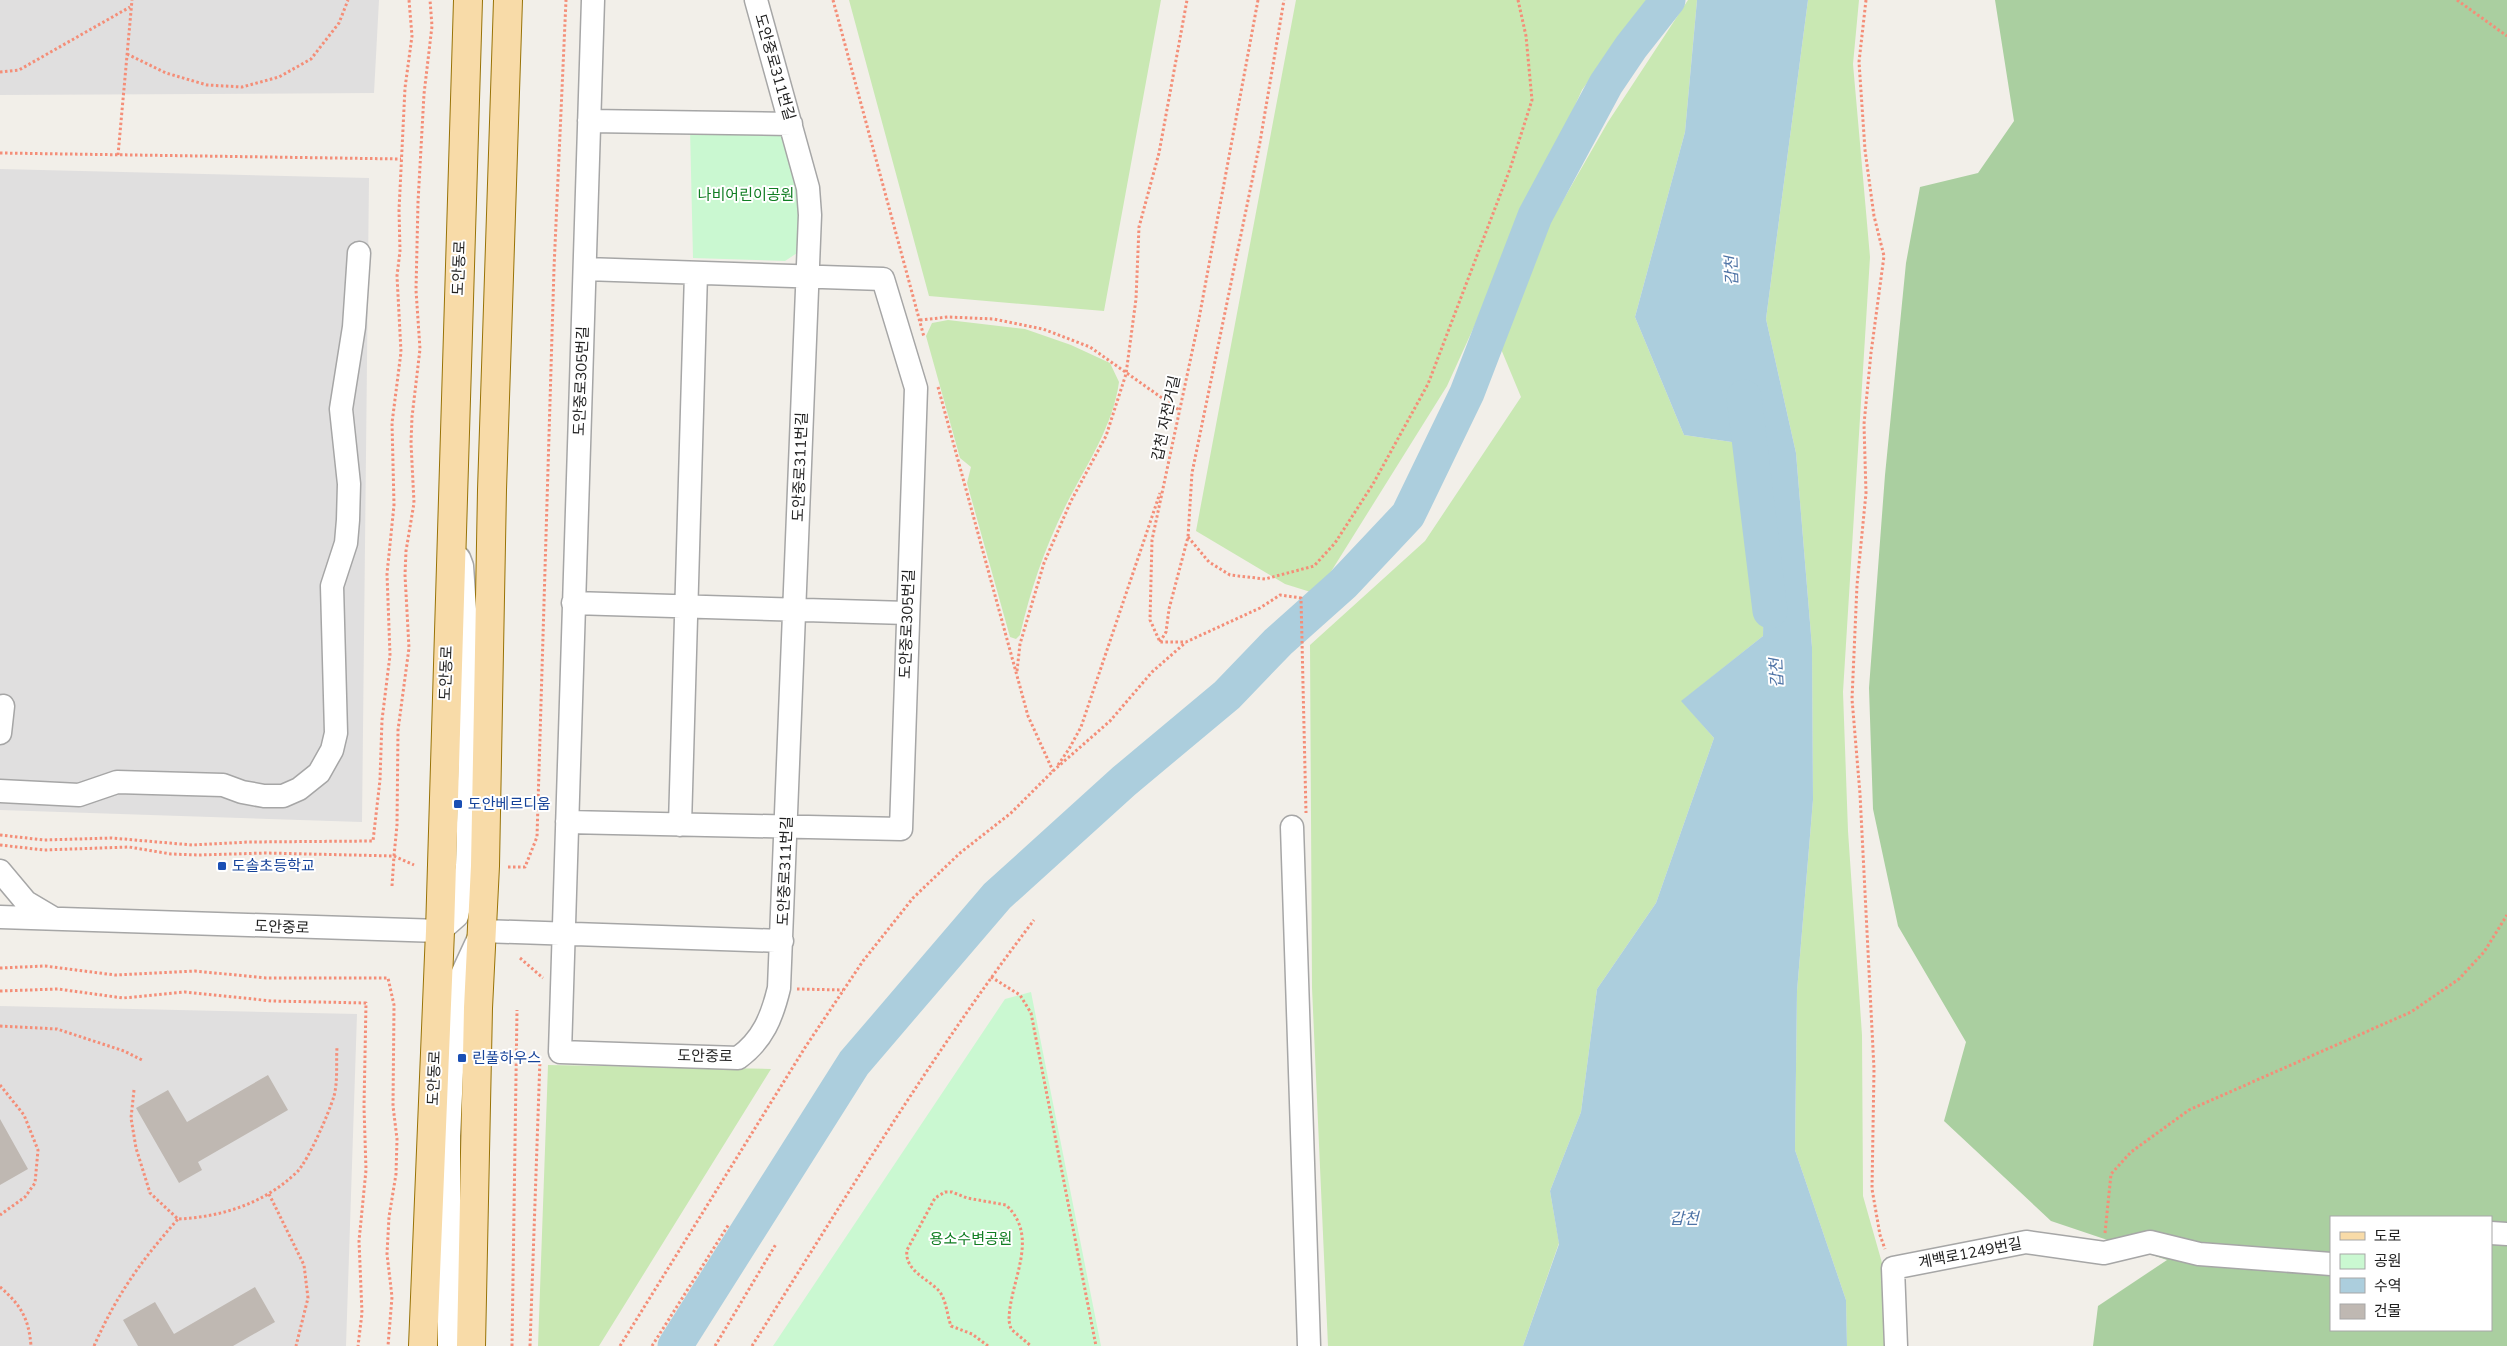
<svg xmlns="http://www.w3.org/2000/svg" width="2507" height="1346" font-family="Mulish,'Noto Sans KR',sans-serif">
<rect width="100%" height="100%" fill="#f2efe9"/>
<!-- residential -->
<path fill="#e0dfdf" d="M0 0H379L374 93 0 95Z
M0 169 369 178 362 822 0 810Z
M0 1006 357 1014 346 1346H0Z"/>
<!-- grass -->
<path fill="#c9e8b3" d="M849 0H1161L1104 311 929 296Z
M1296 0H1647L1582 90 1447 386 1317 594 1285 584 1196 531Z
M1688 0H1697L1685 132 1635 317 1684 435 1766 447 1763 636 1682 701 1714 738 1656 903 1597 989 1581 1112 1550 1191 1559 1243 1523 1346H1328L1312 988 1310 645 1425 541 1521 397 1501 349 1527 263 1608 122Z
M1808 0H1859L1853 64 1870 257 1843 692 1848 831 1862 1035 1863 1196 1886 1277 1890 1346H1847L1846 1300 1795 1150 1797 991 1813 800 1812 647 1796 453 1766 319Z
M948 320 1025 329 1071 345 1110 363 1119 382C1113 426 1087 464 1067 503 1045 547 1031 588 1020 635L1016 639 1010 637 967 483 971 467 960 458 926 336 932 323Z
M548 1065 771 1069 599 1346H538Z"/>
<!-- forest -->
<path fill="#aacfa0" fill-rule="evenodd" d="M1995 0H2507V1346H2093L2098 1306 2167 1260 2051 1221 1944 1121 1966 1042 1898 926 1873 809 1869 688 1885 475 1906 263 1920 187 1978 173 2014 121ZM2331 1217H2491V1330H2331Z"/>
<!-- park -->
<path fill="#caf8d1" d="M690 129 776 132C806 154 799 219 797 253L785 261 693 258Z
M1031 992 1101 1346H773L1005 999Z"/>
<!-- water -->
<path fill="#accedd" d="M1697 0H1808L1766 319 1796 453 1812 647 1813 800 1797 991 1795 1150 1846 1300 1847 1346H1523L1559 1244 1550 1191 1581 1112 1597 989 1656 903 1714 738 1681 701 1763 636 1766 447 1684 435 1635 317 1685 132Z"/>
<g fill="none" stroke-linecap="round" stroke-linejoin="round">
<!-- river -->
<path stroke="#accedd" stroke-width="35" d="M1744 397 1770 611
M675 1346 854 1063 997 896 1124 781 1227 695 1278 642 1343 584 1408 515 1467 393 1535 216 1606 84 1631 47 1668 0"/>
</g>
<!-- building -->
<path fill="#bfb8b2" d="M268 1075 288 1110 198 1162 202 1170 179 1183 136 1108 168 1090 187 1122Z
M0 1119 28 1169 0 1185Z
M255 1287 275 1322 233 1346H138L123 1320 155 1302 174 1334Z"/>
<g fill="none" stroke-linecap="round" stroke-linejoin="round">
<!-- minor casing -->
<g stroke="#a6a6a6" stroke-width="25">
<path id="minor" d="M593 0 560 1052 738 1058C763 1040 772 1017 779 988L810 215 808 188 756 0
M589 121 791 124
M573 603 907 613
M0 733 3 706
M0 791 79 795 117 782 223 785 242 792 264 796H283L299 789 319 773 332 750 336 733 332 586 346 543 348 520 349 484 341 409 354 327 359 253
M567 822 901 829 916 388 883 279 585 269
M680 825 696 273
M1292 827 1309 1346
M0 871 26 902 53 918
M0 917 440 931 457 916 467 866 471 696 462 566 459 558
M2491 1233 2507 1234
M449 1346V1136L455 1009 458 983 482 931 782 941
M1896 1346 1893 1268 2026 1242 2104 1253 2150 1242 2199 1254 2331 1264"/>
</g>
<!-- major casing -->
<g stroke="#987307" stroke-width="30">
<path id="major" d="M423 1346 440 931 468 0
M471 1346 478 1008 485 866 492 490 508 0"/>
</g>
<!-- path -->
<path stroke="#f48e78" stroke-width="3" stroke-dasharray="2.5 2.5" stroke-linecap="butt" d="M833 0 924 337
M1258 0 1198 324 1152 540 1150 620 1160 642H1186L1260 608 1280 595 1301 598 1306 813
M1866 0 1859 62 1865 150 1874 216 1884 256 1871 353 1864 424 1866 493 1857 585 1852 699 1860 794 1874 1069 1872 1189 1880 1235 1885 1249
M2457 0 2507 36
M127 54 166 73 207 85 242 87 279 77 311 59 339 23 348 0
M0 72 19 70 130 7
M0 153 401 159
M118 155 132 0
M920 320 948 317 994 319 1043 329 1090 347 1179 410
M938 387 1028 716 1053 771
M1188 537 1209 562 1230 575 1265 579 1314 566 1335 543 1373 484 1428 384 1510 169 1532 100 1526 36 1518 0
M1160 642 1166 632 1169 609 1188 537 1192 473 1260 142 1284 0
M1017 671 1020 644 1044 563 1071 501 1106 436 1126 374 1136 299 1139 227 1159 153 1187 0
M1058 765 1069 749 1081 727 1160 493
M0 835 44 840 112 838 192 845 249 842 373 841 380 780 382 720 390 655 387 574 394 505 392 423 401 352 397 276 400 251 399 210 405 88 412 36 409 0
M0 845 44 850 129 847 171 854 199 855 266 853 394 856 397 825 398 730 409 648 405 575 406 551 414 503 411 443 412 417 420 349 416 290 418 202 424 94 432 26 430 0
M508 867H525L537 837 554 268 566 0
M392 886 394 856 414 865
M520 958 543 978
M0 968 45 966 115 975 195 971 266 978H388L394 1005 393 1106 397 1139 396 1174 389 1217 387 1254 392 1297 388 1346
M991 977 1020 995 1031 1013 1096 1346
M797 989 843 990
M0 991 58 989 123 998 185 992 272 1001 366 1003 364 1107 366 1170 359 1241 362 1313 358 1346
M0 1026 57 1029 124 1051 144 1061
M0 1085 24 1115 38 1150 35 1183 25 1197 0 1215
M134 1090 131 1118 136 1148 150 1193 178 1219C222 1217 265 1203 297 1172 308 1161 329 1113 334 1096 338 1081 336 1062 337 1047
M269 1194 304 1265 308 1298 296 1346
M2105 1233 2111 1174 2131 1152 2189 1110 2411 1012 2459 979 2484 952 2507 915
M0 1287C21 1305 29 1319 31 1346
M94 1346C117 1294 141 1261 178 1219
M512 1346 517 1010
M530 1346 540 1059
M620 1346 806 1046 863 961 913 898 960 853 1011 813 1053 771 1110 721 1152 672 1185 643
M652 1346 729 1224
M715 1346 776 1244
M752 1346C843 1202 931 1055 1034 920
M988 1346 972 1334 951 1326C947 1315 947 1303 940 1292 929 1279 904 1271 907 1250L935 1198 945 1192H952L967 1198 1006 1205C1041 1238 1009 1281 1009 1321L1011 1329 1031 1346"/>
<!-- minor -->
<use href="#minor" stroke="#fff" stroke-width="22"/>
<!-- major -->
<use href="#major" stroke="#f8dba8" stroke-width="28"/>
</g>
<!-- markers -->
<g fill="#1a4fb4" stroke="#fff" stroke-width="2">
<rect x="453" y="799" width="10" height="10" rx="2.5"/>
<rect x="217" y="861" width="10" height="10" rx="2.5"/>
<rect x="457" y="1053" width="10" height="10" rx="2.5"/>
</g>
<g text-anchor="middle" stroke-width="4" stroke-linejoin="round" paint-order="stroke">
<!-- street labels -->
<g font-size="15" fill="#222" stroke="#fff">
<text transform="translate(775 67) rotate(74)" y="5">도안중로311번길</text>
<text transform="translate(459 268) rotate(-88)" y="5">도안동로</text>
<text transform="translate(581 381) rotate(-88)" y="5">도안중로305번길</text>
<text transform="translate(1166 418) rotate(-78)" y="5">갑천 자전거길</text>
<text transform="translate(800 467) rotate(-88)" y="5">도안중로311번길</text>
<text transform="translate(907 624) rotate(-88)" y="5">도안중로305번길</text>
<text transform="translate(446 673) rotate(-88)" y="5">도안동로</text>
<text transform="translate(785 871) rotate(-88)" y="5">도안중로311번길</text>
<text transform="translate(282 927) rotate(2)" y="5">도안중로</text>
<text transform="translate(705 1056) rotate(1)" y="5">도안중로</text>
<text transform="translate(434 1078) rotate(-88)" y="5">도안동로</text>
<text transform="translate(1970 1253) rotate(-11)" y="5">계백로1249번길</text>
</g>
<!-- park labels -->
<g font-size="15" fill="#117e23" stroke="#fff">
<text x="746" y="200">나비어린이공원</text>
<text x="971" y="1244">용소수변공원</text>
</g>
<!-- transit labels -->
<g font-size="15" fill="#164399" stroke="#fff" text-anchor="start">
<text x="468" y="809">도안베르디움</text>
<text x="232" y="871">도솔초등학교</text>
<text x="472" y="1063">린풀하우스</text>
</g>
<!-- water labels -->
<g font-size="16" font-style="italic" fill="#4f74a6" stroke="#fff">
<text transform="translate(1731 271) rotate(-92)" y="6">갑천</text>
<text transform="translate(1776 673) rotate(-93)" y="6">갑천</text>
<text x="1684" y="1224">갑천</text>
</g>
</g>
<!-- legend -->
<rect x="2330" y="1216" width="162" height="115" fill="#ffffff" stroke="#a7a7a7"/>
<rect x="2340" y="1232" width="25" height="8" fill="#f8dba8" stroke="#a7a7a7"/>
<text x="2374" y="1241" font-size="15" fill="#222222">도로</text>
<rect x="2340" y="1254" width="25" height="15" fill="#caf8d1" stroke="#a7a7a7"/>
<text x="2374" y="1266" font-size="15" fill="#222222">공원</text>
<rect x="2340" y="1278" width="25" height="15" fill="#accedd" stroke="#a7a7a7"/>
<text x="2374" y="1291" font-size="15" fill="#222222">수역</text>
<rect x="2340" y="1304" width="25" height="15" fill="#bfb8b2" stroke="#a7a7a7"/>
<text x="2374" y="1316" font-size="15" fill="#222222">건물</text>
</svg>
